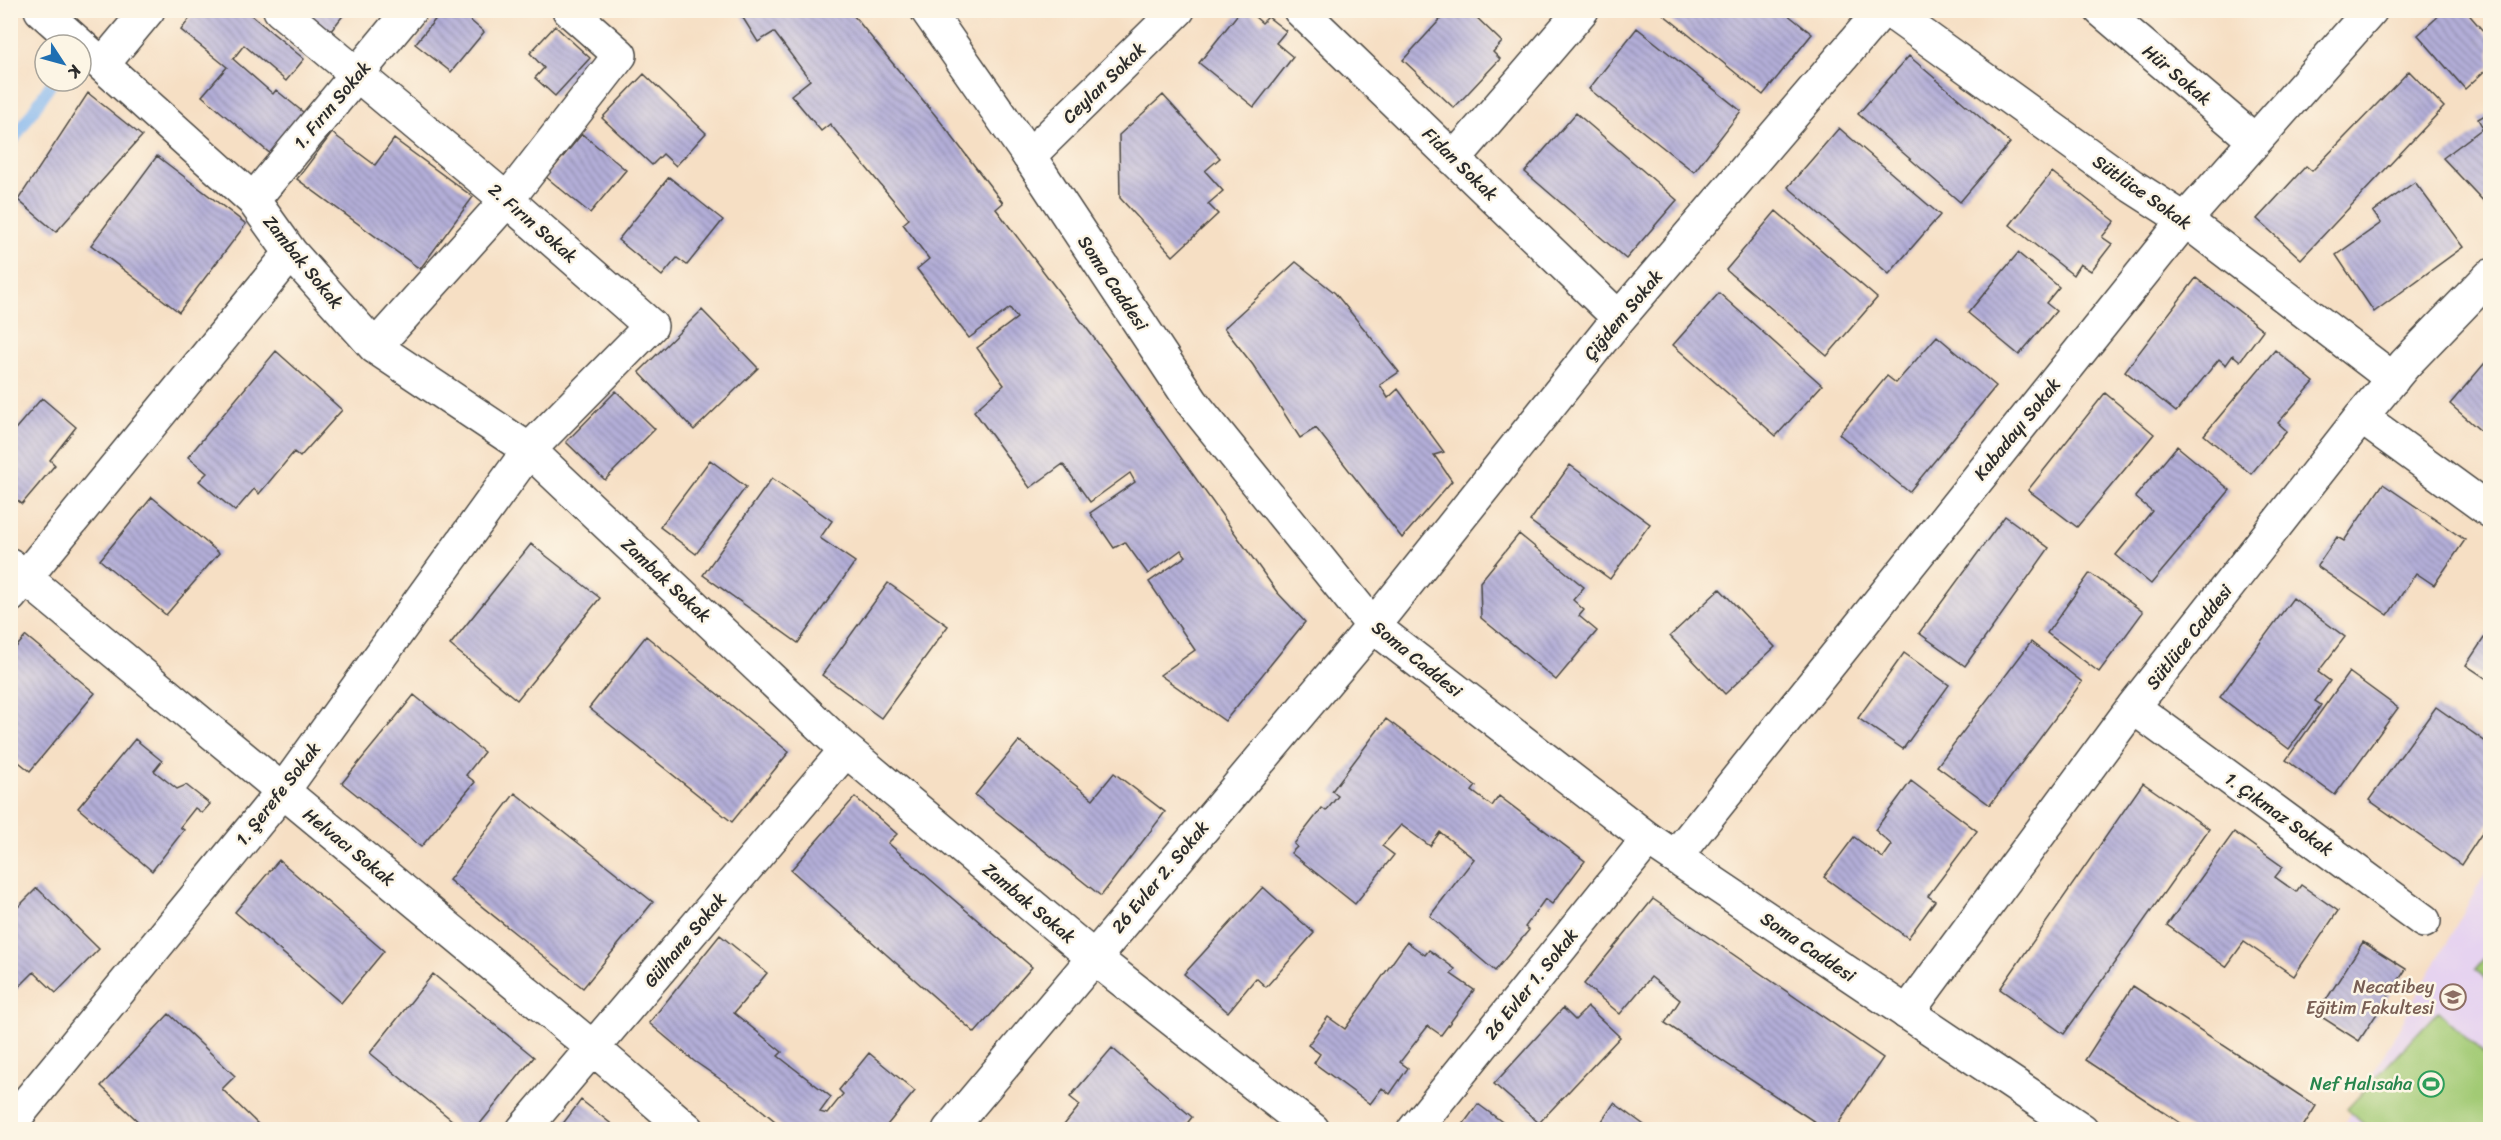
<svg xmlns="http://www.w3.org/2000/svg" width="2501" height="1140" font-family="Sriracha,sans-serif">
<defs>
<pattern id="building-back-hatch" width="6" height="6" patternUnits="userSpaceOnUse" patternTransform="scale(1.5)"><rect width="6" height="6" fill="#b3aed8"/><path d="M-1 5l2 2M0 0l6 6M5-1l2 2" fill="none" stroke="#928eaf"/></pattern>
</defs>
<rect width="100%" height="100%" fill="#fcf5e5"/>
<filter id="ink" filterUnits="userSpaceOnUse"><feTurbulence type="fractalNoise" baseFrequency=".0167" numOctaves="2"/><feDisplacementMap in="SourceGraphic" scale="12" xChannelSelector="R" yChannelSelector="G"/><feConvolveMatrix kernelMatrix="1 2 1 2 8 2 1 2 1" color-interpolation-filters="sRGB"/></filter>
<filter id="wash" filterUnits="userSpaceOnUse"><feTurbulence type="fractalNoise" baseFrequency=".008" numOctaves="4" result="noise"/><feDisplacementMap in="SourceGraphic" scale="24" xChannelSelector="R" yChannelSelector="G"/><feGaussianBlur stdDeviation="1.35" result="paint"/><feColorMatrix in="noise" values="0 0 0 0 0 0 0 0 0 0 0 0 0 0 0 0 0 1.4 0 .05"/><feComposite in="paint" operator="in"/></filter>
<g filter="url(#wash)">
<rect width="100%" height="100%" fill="#f6dfc4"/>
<!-- built -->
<path fill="#e6d3f0" d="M2490 865V1129H2342Z"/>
<!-- pitch -->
<path fill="#a2ca75" stroke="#667a50" stroke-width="1.5" d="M2490 952V983L2475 969Z
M2438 1011 2490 1059V1129H2369L2347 1109Z"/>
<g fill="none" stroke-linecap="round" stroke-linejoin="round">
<!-- stream -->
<path stroke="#81b5ef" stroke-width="12" d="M10 145 53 81"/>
</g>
<g id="blocks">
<!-- building -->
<path fill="url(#building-back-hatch)" d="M196 10H245L304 59 286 81 244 45 233 59 273 94 276 90 314 121 280 162 202 96 227 67 181 30Z
M296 10H342L345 13 327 36Z
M373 10H402L391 25Z
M443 10H458L484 32 451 72 415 44Z
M738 10H849L940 121 1003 203 996 209 1116 367 1277 592 1305 622 1225 721 1160 675 1195 650 1149 582 1186 556 1181 550 1148 574 1125 542 1114 548 1090 513 1135 482 1130 473 1090 502 1063 464 1030 488 974 411 1004 385 977 348 1017 318 1010 308 969 338 917 269 929 259 903 224 909 219 830 124 821 131 791 95 810 80 774 32 758 42Z
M1241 10H1247L1262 23 1268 17 1286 31 1276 43 1293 57 1254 107 1199 63Z
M1449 10H1469L1502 42 1493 52 1500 59 1454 108 1403 60Z
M1658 10H1782L1812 34 1763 95Z
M2445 10H2465L2490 39V66L2465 89 2418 35Z
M555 26 590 58 555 96 535 78 544 68 530 53Z
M1637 28 1741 111 1694 172 1589 89Z
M1909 56 2010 143 1960 202 1858 114Z
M2409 71 2444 107 2301 259 2257 219 2306 166 2312 171Z
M644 74 706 133 676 166 663 154 652 165 602 118Z
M88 93 142 136 56 232 18 200Z
M1163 95 1220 158 1205 171 1223 191 1208 204 1218 214 1173 256 1120 198 1119 135Z
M2490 112V208L2443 158 2483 128 2478 119Z
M1576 113 1677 200 1626 259 1525 172Z
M1839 128 1940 215 1889 274 1788 187Z
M332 133 375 165 394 139 473 197 420 269 297 179Z
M582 134 626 170 590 213 546 177Z
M157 156 246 224 179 312 91 245Z
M2052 172 2115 221 2102 237 2112 244 2091 271 2080 264 2073 275 2010 225Z
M669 177 723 220 687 265 677 258 662 276 618 240Z
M2415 182 2463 247 2374 312 2336 255 2381 223 2373 212Z
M1776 211 1877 298 1827 356 1726 270Z
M2018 253 2059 287 2046 303 2056 311 2019 355 1968 313Z
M1296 262 1335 293 1399 372 1380 385 1388 398 1398 389 1444 452 1434 455 1452 481 1402 538 1316 428 1300 438 1253 365 1224 328Z
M2196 278 2263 330 2240 361 2233 355 2226 365 2219 359 2176 412 2125 371Z
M1719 293 1822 385 1776 436 1673 345Z
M702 310 758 368 694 430 639 372Z
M1937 336 1996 386 1909 492 1839 434 1887 376 1896 383Z
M2275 350 2314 382 2278 423 2287 431 2251 474 2204 435Z
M276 351 342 410 300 457 294 452 259 494 254 489 235 511 199 481 207 473 188 457Z
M2490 357V439L2450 404Z
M616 391 655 429 605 480 566 442Z
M2105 393 2154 434 2077 527 2028 490Z
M42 398 76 427 50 460 55 465 22 504 10 494V435Z
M2177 446 2230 490 2151 584 2116 555 2152 511 2135 497Z
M710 460 746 487 696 554 660 527Z
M1570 465 1650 524 1610 579 1530 521Z
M772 478 832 521 820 538 855 562 798 643 703 575Z
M2383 484 2465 540 2434 585 2416 573 2388 615 2317 566 2337 537 2344 541Z
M152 497 219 553 166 615 100 560Z
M2005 516 2049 548 1965 666 1919 633Z
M1519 534 1584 587 1573 600 1584 610 1579 616 1597 631 1556 680 1481 618 1480 582Z
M531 544 600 598 517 700 450 645Z
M2090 573 2143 612 2099 672 2047 633Z
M888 583 948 626 881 718 822 675Z
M1720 589 1775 647 1725 694 1670 636Z
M2293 598 2345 637 2318 672 2330 681 2315 701 2321 705 2289 749 2220 697Z
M2490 629V681L2466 665Z
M26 636 95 693 30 771 10 755V654Z
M646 636 789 752 732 822 589 708Z
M2031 642 2082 682 1990 805 1937 766Z
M1904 653 1949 685 1903 749 1858 718Z
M2349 672 2398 708 2335 795 2286 760Z
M414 695 484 752 466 775 475 782 421 847 342 783Z
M2436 707 2490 745V821L2461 865 2369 800Z
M1386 719 1476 786 1472 791 1492 806 1499 796 1585 861 1552 904 1545 899 1525 927 1529 930 1495 971 1430 916 1474 859 1440 832 1430 846 1401 825 1382 846 1394 855 1355 904 1291 853 1297 847 1294 844 1322 808 1326 811 1338 796 1332 791Z
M135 739 162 761 154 771 177 789 186 785 210 804 202 813 195 808 180 827 184 830 152 871 78 808Z
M1019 741 1093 799 1114 773 1165 812 1101 896 975 795Z
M1911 781 1977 831 1928 896 1935 901 1908 938 1824 877 1854 837 1883 858 1892 845 1875 830Z
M2143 783 2209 829 2064 1034 2000 989Z
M515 793 653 902 583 988 449 880Z
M855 797 897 834 888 843 1032 967 975 1033 791 870Z
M2234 832 2283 867 2275 877 2296 892 2301 885 2338 911 2294 976 2244 942 2226 967 2167 925Z
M279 860 384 951 341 1003 235 912Z
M1263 887 1314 933 1266 987 1256 978 1228 1012 1184 974Z
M37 888 99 949 56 993 34 972 10 996V901L17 908Z
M1653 899 1883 1058 1834 1130H1827L1665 1023 1680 1000 1651 977 1620 1014 1584 984Z
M720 935 767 973 734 1013 782 1052 778 1056 831 1097 820 1112 827 1114 843 1094 839 1090 869 1053 915 1091 883 1130H786L746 1097 694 1061 649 1023Z
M1407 942 1425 955 1429 950 1455 969 1451 974 1474 990 1441 1035 1428 1026 1400 1062 1408 1068 1390 1094 1382 1088 1370 1104 1314 1063 1320 1054 1308 1045 1328 1017 1345 1029Z
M2363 942 2406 969 2359 1041 2317 1014Z
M433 974 534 1057 475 1130H464L370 1053Z
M2133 986 2316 1106 2301 1130H2191L2085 1060Z
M1588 1007 1620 1037 1539 1123 1494 1084 1563 1008 1575 1020Z
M169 1014 235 1076 222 1089 264 1130H147L101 1086Z
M1112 1048 1192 1117 1182 1130H1060L1080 1105 1070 1097Z
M581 1100 619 1130H558Z
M1614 1103 1651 1130H1596Z
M1478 1104 1513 1130H1459Z"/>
</g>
</g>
<g filter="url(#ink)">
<use href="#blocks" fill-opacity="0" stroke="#494642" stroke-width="1.5"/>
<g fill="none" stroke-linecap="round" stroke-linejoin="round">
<!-- minor casing -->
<g stroke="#494642" stroke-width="36">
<path id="minor" d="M41 10 253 200 291 253 375 347 529 450 846 750 1093 957 1313 1130
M1300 10 1619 318
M1888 10 2132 186 2185 220 2393 379
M2101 10 2254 140
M103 64 148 10
M1029 156 1178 10
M1454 159 1582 10
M253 200 410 10
M375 347 507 200 620 55 569 10
M2361 417 2490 511
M10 565 593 1048 688 1130
M10 596 291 253
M2133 707 2424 921
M1675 857 2185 220 2371 10
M1907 1013 2133 707 2361 417 2405 364 2490 276
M10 1124 282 792 529 450 651 326 507 200 280 10
M523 1130 846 750
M949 1130 1373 626 1619 318 1882 10
M1414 1130 1648 839"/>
</g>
<!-- major casing -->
<g stroke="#494642" stroke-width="36">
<path id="major" d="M927 10 1029 156 1192 402 1373 626 1648 839 2082 1130"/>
</g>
<!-- minor -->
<use href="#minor" stroke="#fff" stroke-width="33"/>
<!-- major -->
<use href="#major" stroke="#fff" stroke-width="33"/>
</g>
</g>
<!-- icons -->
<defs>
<g id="university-ring" transform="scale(1.35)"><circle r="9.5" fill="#fcf5e5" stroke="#8d6e63" stroke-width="1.5"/><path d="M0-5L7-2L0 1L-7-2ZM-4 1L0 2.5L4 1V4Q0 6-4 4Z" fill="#8d6e63"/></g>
<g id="stadium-ring" transform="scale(1.35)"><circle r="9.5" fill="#fcf5e5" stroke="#2e9e5b" stroke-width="1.5"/><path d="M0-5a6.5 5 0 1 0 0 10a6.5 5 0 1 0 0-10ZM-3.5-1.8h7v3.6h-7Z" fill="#2e9e5b"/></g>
</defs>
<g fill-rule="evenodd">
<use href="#university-ring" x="2453" y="997"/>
<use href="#stadium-ring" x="2431" y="1084"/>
</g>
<g text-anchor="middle" stroke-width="5" stroke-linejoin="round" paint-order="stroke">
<!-- street labels -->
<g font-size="18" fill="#2b2b2b" stroke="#fcf5e5">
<text transform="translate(2177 75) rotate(40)" y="6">Hür Sokak</text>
<text transform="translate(1104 83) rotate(-44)" y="6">Ceylan Sokak</text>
<text transform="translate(332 105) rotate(-50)" y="6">1. Fırın Sokak</text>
<text transform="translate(1460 164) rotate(44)" y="6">Fidan Sokak</text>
<text transform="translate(2142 192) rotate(35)" y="6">Sütlüce Sokak</text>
<text transform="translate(533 223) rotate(41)" y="6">2. Fırın Sokak</text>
<text transform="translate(303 262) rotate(51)" y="6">Zambak Sokak</text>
<text transform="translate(1113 283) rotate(56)" y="6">Soma Caddesi</text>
<text transform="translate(1623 315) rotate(-50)" y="6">Çiğdem Sokak</text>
<text transform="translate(2017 429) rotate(-51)" y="6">Kabadayı Sokak</text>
<text transform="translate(666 580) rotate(43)" y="6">Zambak Sokak</text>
<text transform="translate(2189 637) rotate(-52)" y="6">Sütlüce Caddesi</text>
<text transform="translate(1417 659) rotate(39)" y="6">Soma Caddesi</text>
<text transform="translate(278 794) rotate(-52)" y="6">1. Şerefe Sokak</text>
<text transform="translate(2279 814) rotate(36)" y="6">1. Çıkmaz Sokak</text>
<text transform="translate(349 847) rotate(39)" y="6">Helvacı Sokak</text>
<text transform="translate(1160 877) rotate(-50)" y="6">26 Evler 2. Sokak</text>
<text transform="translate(1029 903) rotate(40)" y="6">Zambak Sokak</text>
<text transform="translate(685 940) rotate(-50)" y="6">Gülhane Sokak</text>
<text transform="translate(1808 947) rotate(34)" y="6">Soma Caddesi</text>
<text transform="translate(1531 984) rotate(-51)" y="6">26 Evler 1. Sokak</text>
</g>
<!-- education labels -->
<g font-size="18" fill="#785e54" stroke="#fcf5e5" text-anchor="end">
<text x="2434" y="993">Necatibey<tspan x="2434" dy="21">Eğitim Fakultesi</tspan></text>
</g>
<!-- leisure labels -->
<g font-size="18" fill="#27864d" stroke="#fcf5e5" text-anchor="end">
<text x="2412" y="1090">Nef Halısaha</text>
</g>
</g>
<!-- margin -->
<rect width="2501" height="1140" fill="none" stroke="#fcf5e5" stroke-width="36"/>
<!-- north arrow -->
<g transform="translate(63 63) rotate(126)"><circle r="28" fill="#fcf5e5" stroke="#a8a49b" stroke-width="1.5"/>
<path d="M0-4.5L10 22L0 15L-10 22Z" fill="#1f6fb2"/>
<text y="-9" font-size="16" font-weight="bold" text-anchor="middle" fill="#2b2b2b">K</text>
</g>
</svg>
